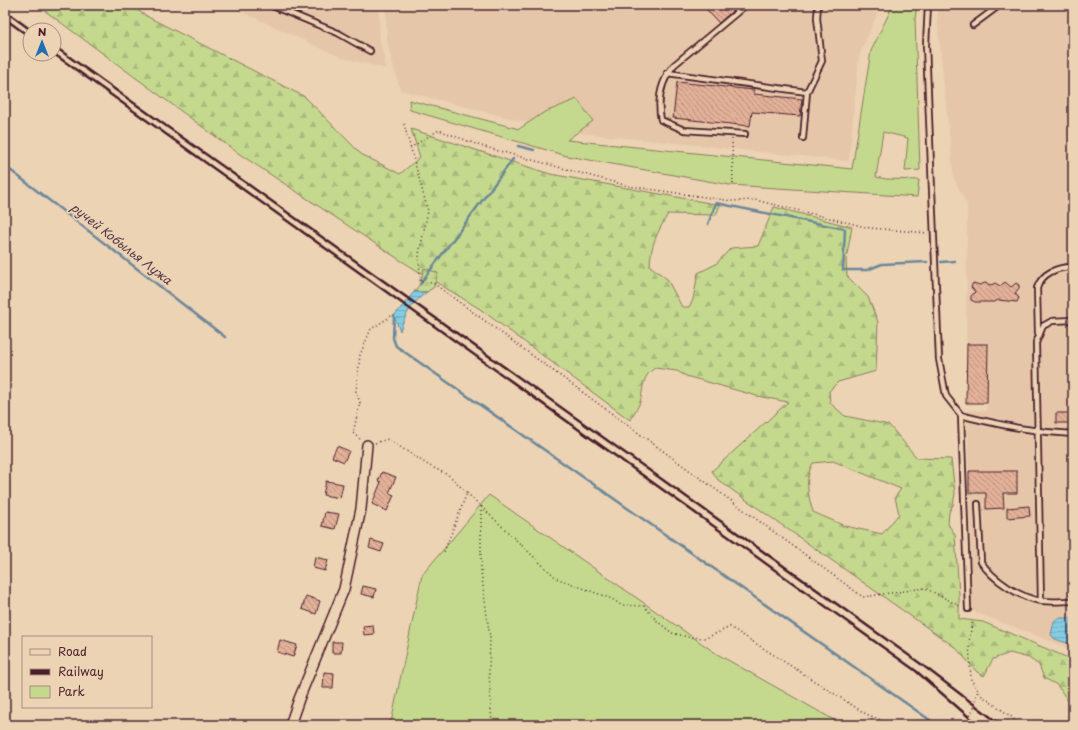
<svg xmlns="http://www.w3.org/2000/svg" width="1078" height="730" font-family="'Playpen Sans',sans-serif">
<defs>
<pattern id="forest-firs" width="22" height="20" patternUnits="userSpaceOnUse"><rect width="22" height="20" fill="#c4d98e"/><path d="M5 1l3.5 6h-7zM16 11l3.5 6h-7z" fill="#aaba7b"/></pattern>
<pattern id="wetland-marsh" width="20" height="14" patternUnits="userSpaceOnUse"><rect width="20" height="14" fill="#c4d98e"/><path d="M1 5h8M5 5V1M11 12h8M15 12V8" fill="none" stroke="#aaba7b"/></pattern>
<pattern id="water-rules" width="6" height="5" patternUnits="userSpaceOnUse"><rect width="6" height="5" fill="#83cde3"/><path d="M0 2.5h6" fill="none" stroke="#73b0c3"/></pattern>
<pattern id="building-back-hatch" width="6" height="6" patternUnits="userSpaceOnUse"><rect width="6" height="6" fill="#e2b198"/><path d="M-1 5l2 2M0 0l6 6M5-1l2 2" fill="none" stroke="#b98f7c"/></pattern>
</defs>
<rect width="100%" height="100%" fill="#ecd3b4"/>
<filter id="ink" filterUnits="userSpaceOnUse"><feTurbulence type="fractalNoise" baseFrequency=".025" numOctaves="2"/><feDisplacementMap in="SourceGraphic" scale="8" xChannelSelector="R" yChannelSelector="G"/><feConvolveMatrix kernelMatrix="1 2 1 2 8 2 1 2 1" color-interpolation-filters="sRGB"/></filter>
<g filter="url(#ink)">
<!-- built -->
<path fill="#e6c6a9" d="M226 5H379L380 42 387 69 343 58Z
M386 5H881L859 56 849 161 560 131 400 90 387 42Z
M939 5H1073V650L972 611 967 410 986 411 987 403H966L967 204 954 179 937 20Z"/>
<!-- green -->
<path fill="#c4d98e" stroke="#877c5c" d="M893 5H917L915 19 920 170 905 171 908 138 883 132 876 177 886 179 919 180 917 197 730 185 567 156 410 110 409 100 519 129 543 113 577 99 593 121 567 140 852 169 871 51Z
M489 495 717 654 843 725H387L392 718 422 575Z"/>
<!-- forest -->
<path fill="url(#forest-firs)" stroke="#877c5c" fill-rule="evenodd" d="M37 5H129L150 18 305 97 361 154 400 174 420 157 411 129 550 174 720 205 716 215 668 214C658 231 650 246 650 266L667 279 682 307H689L693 300 698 273 716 264 731 248 758 246 774 207 852 227 846 260 847 276 868 297 878 322 876 371 838 382 829 391 830 403 845 416 889 425 917 458 951 459 955 493 953 505 949 512 948 524 955 535 959 594V619L983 622 1073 660V708L1057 685 1044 678 1039 665 1029 658 1010 653 993 659 984 676 977 672 956 648 718 480 712 471 788 402 757 396 686 376 677 371 655 368C641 377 644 388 640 402 638 408 633 414 630 420L480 309 400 260 238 153ZM833 461 901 489 895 497 899 514 882 534 845 526 813 512C808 495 804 479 813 463Z"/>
<!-- wetland -->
<path fill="url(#wetland-marsh)" stroke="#877c5c" d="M424 268 438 273 434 287 427 292H414L420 284Z"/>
<!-- water -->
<path fill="url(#water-rules)" stroke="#6c8799" d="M414 292H427C413 302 405 314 400 331L394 316Z
M1058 618H1073V645L1055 639 1051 635 1054 621Z"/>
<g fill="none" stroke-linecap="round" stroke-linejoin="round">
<!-- stream -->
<path stroke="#6c8799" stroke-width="2.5" d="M518 146 534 150
M5 166 225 337
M708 224 716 203 845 229 843 270H867L882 264 927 262
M941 262 955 261
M420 284 513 159
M394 316 393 338 396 346 937 725"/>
</g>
<!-- building -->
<path fill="url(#building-back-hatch)" stroke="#4a1f2b" d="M712 5H739L719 23 707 10Z
M677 82 754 90V94L802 99 800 116 752 112 750 126 673 118Z
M1005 282 1011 287 1016 283 1019 285V288L1015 293 1019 298 1017 302 998 300 995 302H975L971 300V296L975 292 971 287 973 283 980 285 985 283 991 285 995 283 1000 286Z
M967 344H988L987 403H966Z
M1056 413H1073V423H1056Z
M337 446 349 451 344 462 332 457Z
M969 471H1017V493H1003L1004 508 986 509V493H969Z
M382 472 396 477 389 493 394 495 387 511 372 504 381 482 378 481Z
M326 481 343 484 340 498 323 495Z
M1029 506 1030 516 1007 518V508Z
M325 512 339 514 335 529 322 526Z
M371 540 384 544 381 552 369 548Z
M315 557 328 560 325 571 313 568Z
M363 586 376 589 374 597 361 594Z
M306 596 320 601 316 614 302 609Z
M373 625 374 634 364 635 363 626Z
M280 640 297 645 293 657 277 652Z
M332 642H342L341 653H332Z
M324 672 334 673 333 688H323Z"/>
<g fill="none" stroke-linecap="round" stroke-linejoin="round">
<!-- lane casing -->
<g stroke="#4a1f2b" stroke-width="8">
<path id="lane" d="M270 5 338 33 370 51
M928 5 926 45 939 359 946 396 961 415 968 417C1005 426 1034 432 1073 434
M973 25 1000 5
M667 73 807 92
M745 134 684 130 661 120C657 100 661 81 674 65L746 5
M803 138 807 92 822 61 817 18 818 5
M1038 333 1037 288C1042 273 1057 267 1073 267
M961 415 968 609
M978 504 981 562C992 579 1021 599 1042 601 1052 602 1063 601 1073 601
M1041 601 1036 343 1043 326 1052 321 1073 320"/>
</g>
<!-- street casing -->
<g stroke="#4a1f2b" stroke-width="12">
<path id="street" d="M290 725 299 699 344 589 361 509 367 445"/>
</g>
<!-- path -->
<path stroke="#4a1f2b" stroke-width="1.5" stroke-dasharray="1 3" stroke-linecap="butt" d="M404 124 428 211 419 254 420 282 433 283 863 597 925 588 960 606
M732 139 733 187
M410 148 439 130 481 146 628 186 732 201 755 200 870 228 928 233
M360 439 353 433 360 403 356 391 360 355 371 329 393 315
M375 443 388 439 428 465 450 476 467 493 444 552
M467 493 556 578 612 599 621 605 644 606 658 622 672 633 688 637 706 638 730 627 866 714 893 725
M481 506V571L490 638 489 672 492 725
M972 623 969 642 971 680 982 696 1013 718 1018 725
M966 725 970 722 969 718 975 705V698L978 691"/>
<!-- lane -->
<use href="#lane" stroke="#ecd3b4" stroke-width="4.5"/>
<!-- street -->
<use href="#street" stroke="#ecd3b4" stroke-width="9"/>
<!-- rail -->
<path stroke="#4a1f2b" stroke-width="2.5" d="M5 11 31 30
M5 19 30 37
M54 46 921 664 1001 725
M54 54 916 671 978 725"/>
</g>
</g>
<g text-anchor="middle" stroke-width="3.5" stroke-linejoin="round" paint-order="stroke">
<!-- water labels -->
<g font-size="12" font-style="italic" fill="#533947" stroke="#ecd3b4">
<text transform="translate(121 244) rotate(38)" y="4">ручей Кобылья Лужа</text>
</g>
</g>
<!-- margin -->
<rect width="1078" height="730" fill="none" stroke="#ecd3b4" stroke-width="20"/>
<rect x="10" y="10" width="1058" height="710" fill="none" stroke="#4a1f2b" stroke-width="1.5" filter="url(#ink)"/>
<!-- legend -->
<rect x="22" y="636" width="130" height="72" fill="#ecd3b4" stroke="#ab8b7d"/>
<rect x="30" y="649" width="20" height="6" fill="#ecd3b4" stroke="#ab8b7d"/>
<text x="58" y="656" font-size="12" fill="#4a1f2b">Road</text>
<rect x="30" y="669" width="20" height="6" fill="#4a1f2b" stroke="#ab8b7d"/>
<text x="58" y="676" font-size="12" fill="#4a1f2b">Railway</text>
<rect x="30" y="686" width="20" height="12" fill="#c4d98e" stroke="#ab8b7d"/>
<text x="58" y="696" font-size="12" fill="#4a1f2b">Park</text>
<!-- north arrow -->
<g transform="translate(42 42)"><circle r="19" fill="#ecd3b4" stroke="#ab8b7d"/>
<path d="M0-3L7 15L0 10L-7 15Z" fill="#1f6fb2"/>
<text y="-6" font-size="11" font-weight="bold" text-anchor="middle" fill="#4a1f2b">N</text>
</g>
</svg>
